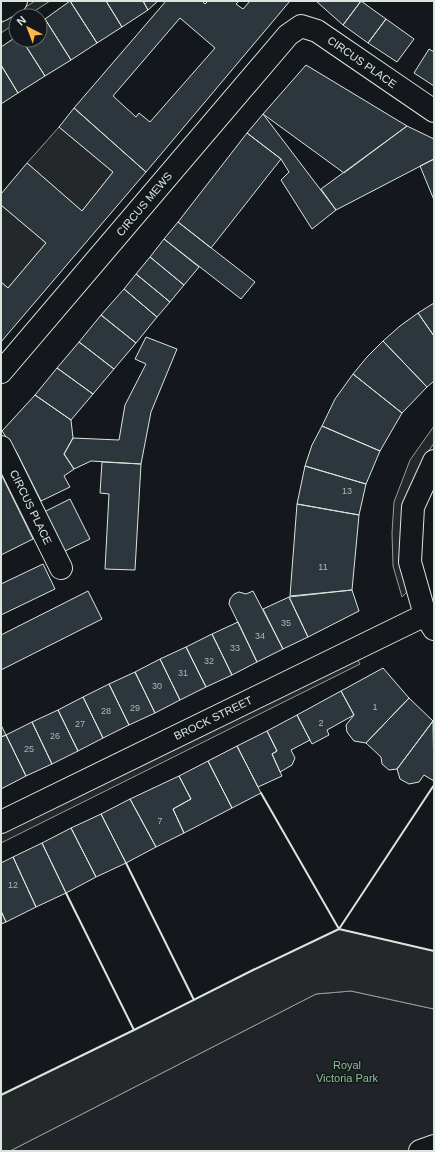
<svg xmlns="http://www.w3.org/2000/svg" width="435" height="1152" font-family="Arial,sans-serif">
<rect width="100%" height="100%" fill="#14181c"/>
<!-- green -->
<path fill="#202428" stroke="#939e99" d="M351 991 434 1009V1151H10L316 994Z"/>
<!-- parking -->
<path fill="#24282b" stroke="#939e99" d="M35 1H50L27 16H16V23L1 33V23Z
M59 127 113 172 82 211 27 163Z
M1 205 46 243 8 288 1 282Z
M434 426V443L421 463 406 501 410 589 402 597 393 566 392 533 394 502 410 460Z
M356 657 360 664 1 843V833Z
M339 929 434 951V1009L351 991 316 994 10 1151H1V1095L134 1030 253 970Z"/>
<!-- building -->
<path fill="#2c363c" stroke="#d8e6dc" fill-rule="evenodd" d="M70 1 97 43 71 60 45 19Z
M70 1H106L122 27 97 43Z
M106 1H143L148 10 122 27Z
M143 1H158L148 10Z
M166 1H202L205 4 208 1H239L236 4 243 9 250 1H290L146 172 74 108ZM180 18 215 48 150 122 139 113 136 117 113 96Z
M316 1H361L343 25Z
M361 1 386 19 368 43 343 25Z
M45 19 71 60 45 76 22 40H40V22Z
M386 19 414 39 397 62 368 43Z
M16 37V40H22L45 76 18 93 1 65V47Z
M429 49 434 52V86L414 73Z
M1 65 18 93 1 104Z
M306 65 407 126 344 173 263 114Z
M74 108 146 172 1 342V282L8 288 46 243 1 205V194L27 163 82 211 113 172 59 127Z
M263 114 336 210 312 229 281 180 289 172 281 159 247 133Z
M407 126 434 139V159L336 210 321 189Z
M247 133 281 159 211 248 178 222Z
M434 159V200L420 166Z
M178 222 255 282 241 299 164 239Z
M164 239 199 267 184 285 150 257Z
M150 257 184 285 170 302 136 274Z
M136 274 170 302 157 317 124 289Z
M124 289 157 317 136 343 101 315Z
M434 303V336L418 313Z
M418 313 434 336V381L427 387 383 341 400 326Z
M101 315 136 343 114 369 79 342Z
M146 337 177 349 151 412 141 464 91 461 74 469 64 454 73 438 119 440 125 405 146 364 135 359Z
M383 341 427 387 402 413 353 374 367 357Z
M79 342 114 369 93 394 57 368Z
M57 368 93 394 71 420 35 395Z
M353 374 402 413 380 451 322 426 335 399Z
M35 395 71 420 73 438 64 454 74 469 64 476 70 487 41 501 17 453 2 431Z
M322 426 380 451 366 484 305 466 312 445Z
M102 462 141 464 135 570 105 569 109 494 100 493Z
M305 466 366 484 359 515 297 504Z
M1 474 33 539 1 555Z
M70 499 90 539 63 552 44 512Z
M297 504 359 515 352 590 290 596Z
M43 564 55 589 1 615V584Z
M352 590 359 611 308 637 289 597Z
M88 591 102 619 1 670V635Z
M253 591 283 649 257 662 229 604 230 599 234 594 239 592 246 594Z
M289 597 308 637 283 649 263 609Z
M238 622 257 662 232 675 212 634Z
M212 634 232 675 206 687 186 647Z
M186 647 206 687 180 700 160 659Z
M160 659 180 700 155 713 135 672Z
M383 668 409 698 366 743 354 741 347 732 346 725 354 715 341 691Z
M135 672 155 713 129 725 109 684Z
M109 684 129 725 103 738 83 697Z
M341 691 354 715 327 730 329 735 312 744 297 715Z
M83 697 103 738 78 751 58 710Z
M409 698 433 721 397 769 389 770 382 764 381 757 366 743Z
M58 710 78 751 52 764 32 722Z
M297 715 310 740 291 750 295 758 292 765 280 772 272 754 277 751 267 731Z
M433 721 434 781 424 775 419 782 409 784 400 779 397 769Z
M32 722 52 764 26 776 6 735Z
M1 725 6 735 1 737Z
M267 731 277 751 272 754 282 776 258 787 237 746Z
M6 735 26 776 1 789V737Z
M237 746 261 793 232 808 208 761Z
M208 761 232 808 184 833 173 809 191 799 179 776Z
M179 776 191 799 173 809 184 833 156 847 130 799Z
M130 799 156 847 126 863 101 814Z
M101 814 126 863 96 877 71 828Z
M71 828 96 877 66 893 42 843Z
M42 843 66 893 36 907 13 857Z
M13 857 36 907 6 922 1 911V863Z
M1 911 6 922 1 924Z"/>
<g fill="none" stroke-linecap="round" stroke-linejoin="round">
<!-- street casing -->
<g stroke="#d8e6dc" stroke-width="24">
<path id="street" d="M1 10 16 1
M1 372 288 35 301 26 317 31 434 111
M1 447 61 568
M434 461 413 507 410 562 425 615 434 629
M1 822 425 615
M420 1151 434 1146"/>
</g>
<!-- street -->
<use href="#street" stroke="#14181c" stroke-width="22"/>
<!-- wall -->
<path stroke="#d8e6dc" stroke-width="2" d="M261 793 339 929 434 785
M126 863 194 1000
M66 893 134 1030
M1 1095 134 1030 253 970 339 929 434 951"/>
</g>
<g text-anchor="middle" stroke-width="3" stroke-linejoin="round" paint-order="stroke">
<!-- number labels -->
<g font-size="9" fill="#adbab4">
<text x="347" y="494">13</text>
<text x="323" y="570">11</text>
<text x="286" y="626">35</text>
<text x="260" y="639">34</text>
<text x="235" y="651">33</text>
<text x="209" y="664">32</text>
<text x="183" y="676">31</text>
<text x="157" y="689">30</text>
<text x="375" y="710">1</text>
<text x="135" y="711">29</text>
<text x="106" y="714">28</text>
<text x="321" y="726">2</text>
<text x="80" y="727">27</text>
<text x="55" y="739">26</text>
<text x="29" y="752">25</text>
<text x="160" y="824">7</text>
<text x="13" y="888">12</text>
</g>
<!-- street labels -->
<g font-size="11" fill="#d8e6dc" stroke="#14181c">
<text transform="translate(362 62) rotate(35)" y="4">CIRCUS PLACE</text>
<text transform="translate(144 204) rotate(-50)" y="4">CIRCUS MEWS</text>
<text transform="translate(31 507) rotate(64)" y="4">CIRCUS PLACE</text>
<text transform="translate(213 718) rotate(-26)" y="4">BROCK STREET</text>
</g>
<!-- park labels -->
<g font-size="11" fill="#8ac095" stroke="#14181c">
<text x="347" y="1069">Royal<tspan x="347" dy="13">Victoria Park</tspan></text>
</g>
</g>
<!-- border -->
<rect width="435" height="1152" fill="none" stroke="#d8e6dc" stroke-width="4"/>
<!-- north arrow -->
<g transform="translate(28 28) rotate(318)"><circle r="19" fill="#14181c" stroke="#626a69"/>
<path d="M0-3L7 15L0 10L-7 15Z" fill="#ffb74d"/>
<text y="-6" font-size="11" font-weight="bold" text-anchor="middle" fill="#d8e6dc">N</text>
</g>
</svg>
